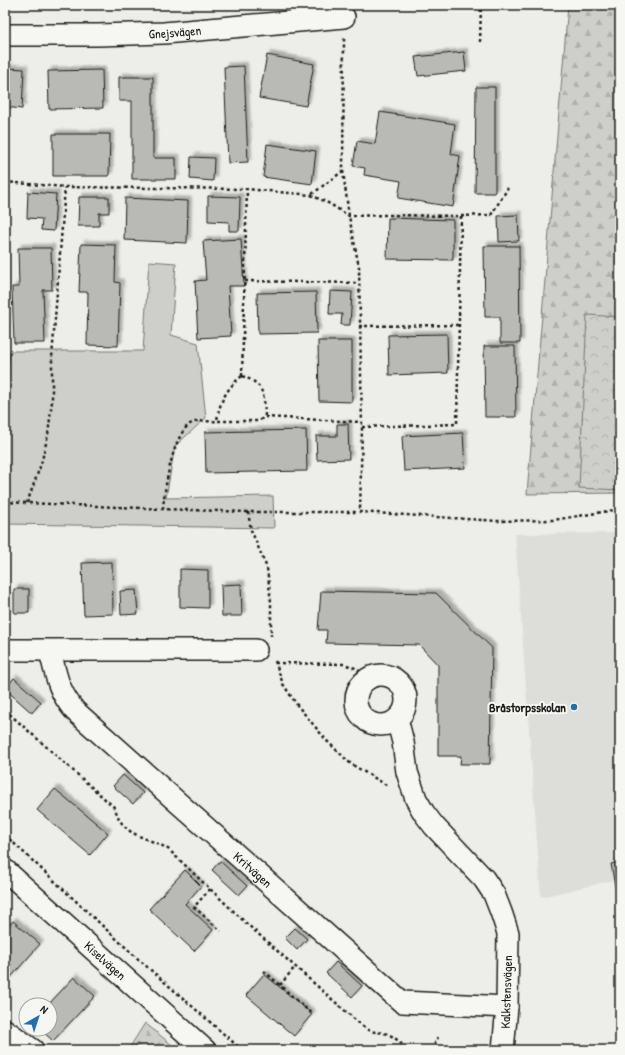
<svg xmlns="http://www.w3.org/2000/svg" width="625" height="1055" font-family="'Patrick Hand',sans-serif">
<defs>
<pattern id="forest-firs" width="22" height="20" patternUnits="userSpaceOnUse"><rect width="22" height="20" fill="#cececb"/><path d="M5 1l3.5 6h-7zM16 11l3.5 6h-7z" fill="#b0b0ae"/></pattern>
<pattern id="park-crowns" width="20" height="18" patternUnits="userSpaceOnUse"><rect width="20" height="18" fill="#cececb"/><path d="M2 6a3 3 0 1 1 6 0M12 15a3 3 0 1 1 6 0" fill="none" stroke="#b0b0ae"/></pattern>
<filter id="shadow"><feDropShadow dx="3.5" dy="-3.5" stdDeviation="1" flood-color="#0004"/></filter>
</defs>
<rect width="100%" height="100%" fill="#edede9"/>
<filter id="ink" filterUnits="userSpaceOnUse"><feTurbulence type="fractalNoise" baseFrequency=".025" numOctaves="2"/><feDisplacementMap in="SourceGraphic" scale="8" xChannelSelector="R" yChannelSelector="G"/><feConvolveMatrix kernelMatrix="1 2 1 2 8 2 1 2 1" color-interpolation-filters="sRGB"/></filter>
<g filter="url(#ink)">
<!-- built -->
<path fill="#ddddda" d="M620 533V904L614 880 541 897 515 534Z"/>
<!-- grass -->
<path fill="#cececb" stroke="#757574" d="M149 261 176 263 171 335 198 343 206 418 175 446 166 498 273 496 274 528 5 524V393L10 351H143Z"/>
<!-- forest -->
<path fill="url(#forest-firs)" stroke="#757574" d="M568 5H620V493L527 494Z
M145 1023 178 1050H128Z"/>
<!-- park -->
<path fill="url(#park-crowns)" stroke="#757574" d="M587 315 620 317V490L579 488Z"/>
<!-- building -->
<path fill="#b9b9b6" stroke="#1c1c1c" filter="url(#shadow)" d="M464 52 466 71 418 76 415 57Z
M267 55 314 64 306 106 259 98Z
M244 66 248 162 228 163 224 67Z
M5 68 24 69 22 109 5 107Z
M102 70 103 108 49 109 48 71Z
M119 77H153V158H176V179H132V101H119Z
M476 87H495V193H475Z
M380 112 455 124 451 154 460 156 453 207 398 198 401 181 364 175 365 168 353 166 357 141 375 144Z
M53 134H110L109 176H53Z
M267 144 316 151 312 184 263 177Z
M191 157 214 158 213 181 190 179Z
M28 192 56 194 54 231 41 230 42 219 27 218Z
M208 196 240 197 239 231H229V222L208 221Z
M79 197H109V213H99V226H78Z
M125 198 188 201 187 243 124 240Z
M518 215 519 241 499 242 498 216Z
M388 218 453 220V260L387 259Z
M241 239 244 286H228L231 336 198 338 195 281 206 280 203 241Z
M81 244 116 245 115 282 120 283 118 346 87 345 88 292H79Z
M484 246H519L520 343H500V317H485Z
M18 248H51L52 290H43L45 343H14L12 287H19Z
M330 291 352 292 350 325H341L342 314H329Z
M316 292 317 333 258 334 257 293Z
M447 334 448 373 389 375 388 335Z
M318 341H352V402L319 401Z
M484 346H515L516 417H485Z
M337 424H348L349 459 317 460 316 436H337Z
M306 430 307 471 206 473 205 432Z
M463 433 465 468 404 471 402 436Z
M112 562 113 614 84 615 82 563Z
M180 569 208 570V608L180 607Z
M241 584 242 616H222L221 585Z
M14 589H29V613H14Z
M136 590 138 614 121 615 120 591Z
M321 591 436 593 492 648 490 764H460L461 756H438V665L419 645 326 643 327 630H318Z
M14 678 41 702 32 713 5 689Z
M123 775 143 793 133 804 113 786Z
M55 789 108 833 90 855 37 810Z
M220 861 247 886 239 895 212 870Z
M620 862V891L616 892 611 864Z
M185 870 201 886 185 904 213 930 194 951 149 909Z
M13 921 40 944 5 984V930Z
M295 928 307 939 297 950 285 938Z
M336 962 362 986 352 997 326 973Z
M264 974 312 1014 294 1036 246 995Z
M74 977 95 996 53 1041 40 1029H50V1005H48Z"/>
<g fill="none" stroke-linecap="round" stroke-linejoin="round">
<!-- minor casing -->
<g stroke="#1c1c1c" stroke-width="24">
<g id="minor">
<path id="s1" d="M5 35H98L164 33 344 17"/>
<path d="M5 650H256"/>
<path id="s2" d="M50 651C56 675 58 691 75 711L402 1002 507 1007"/>
<circle cx="381" cy="700" r="25"/>
<path d="M397 719 403 742 407 772 416 799 424 813 434 826 484 879 494 894 501 912 508 933 507 1007 503 1050"/>
<path id="s3" d="M5 870 205 1050"/>
<path d="M5 1030 33 1050"/>
</g>
</g>
<!-- path -->
<path stroke="#1c1c1c" stroke-width="2.5" stroke-dasharray="3 3" stroke-linecap="butt" d="M480 42 481 5
M343 171 349 216 359 267 362 427 360 512
M5 182 65 187 247 189 311 195 330 204 349 216 387 215 461 216 491 215 508 188
M312 194 343 171 344 37
M245 281 359 283
M359 326 459 325
M242 376C227 388 219 402 217 421H258L265 417 361 422
M242 376 247 189
M242 376C265 384 264 395 265 417
M362 427 457 424 461 216
M5 502 163 509 248 512H360L498 521 554 520 620 509
M27 503 41 464 48 435 52 401V358L65 187
M163 509C164 491 173 431 192 423 199 420 209 422 217 421
M248 512 251 530 267 568 271 602V636
M275 661 283 684 297 705 327 741 351 764 388 786
M275 663 344 664 355 668 368 678
M5 710 115 808C123 838 145 835 168 849L247 924 360 1024C373 1035 374 1030 387 1034 395 1036 402 1045 408 1050
M5 835 137 958 242 1050
M210 889 194 907 221 931
M264 971 312 1014
M280 985 295 967
M432 1050 438 1037"/>
<!-- minor -->
<use href="#minor" stroke="#f6f6f2" stroke-width="21"/>
</g>
</g>
<!-- markers -->
<circle fill="#1f6fb2" stroke="#f6f6f2" stroke-width="1.5" cx="574" cy="707" r="4"/>
<g text-anchor="middle" stroke-width="4" stroke-linejoin="round" paint-order="stroke">
<!-- street labels -->
<g font-size="13" fill="#1c1c1c" stroke="#f6f6f2">
<text dy="5" stroke="none"><textPath href="#s1" startOffset="170">Gnejsvägen</textPath></text>
<text dy="5" stroke="none"><textPath href="#s2" startOffset="304">Kritvägen</textPath></text>
<text dy="5" stroke="none"><textPath href="#s3" startOffset="135">Kiselvägen</textPath></text>
<text transform="translate(506 992) rotate(-88)" y="5">Kalkstensvägen</text>
</g>
<!-- poi labels -->
<g font-size="13" font-weight="bold" fill="#1c1c1c" stroke="#f6f6f2" text-anchor="end">
<text x="566" y="712">Bråstorpsskolan</text>
</g>
</g>
<!-- margin -->
<rect width="625" height="1055" fill="none" stroke="#f6f6f2" stroke-width="20"/>
<rect x="10" y="10" width="605" height="1035" fill="none" stroke="#1c1c1c" stroke-width="1.5" filter="url(#ink)"/>
<!-- north arrow -->
<g transform="translate(38 1017) rotate(39)"><circle r="19" fill="#f6f6f2" stroke="#9f9f9c"/>
<path d="M0-3L7 15L0 10L-7 15Z" fill="#1f6fb2"/>
<text y="-6" font-size="11" font-weight="bold" text-anchor="middle" fill="#1c1c1c">N</text>
</g>
</svg>
